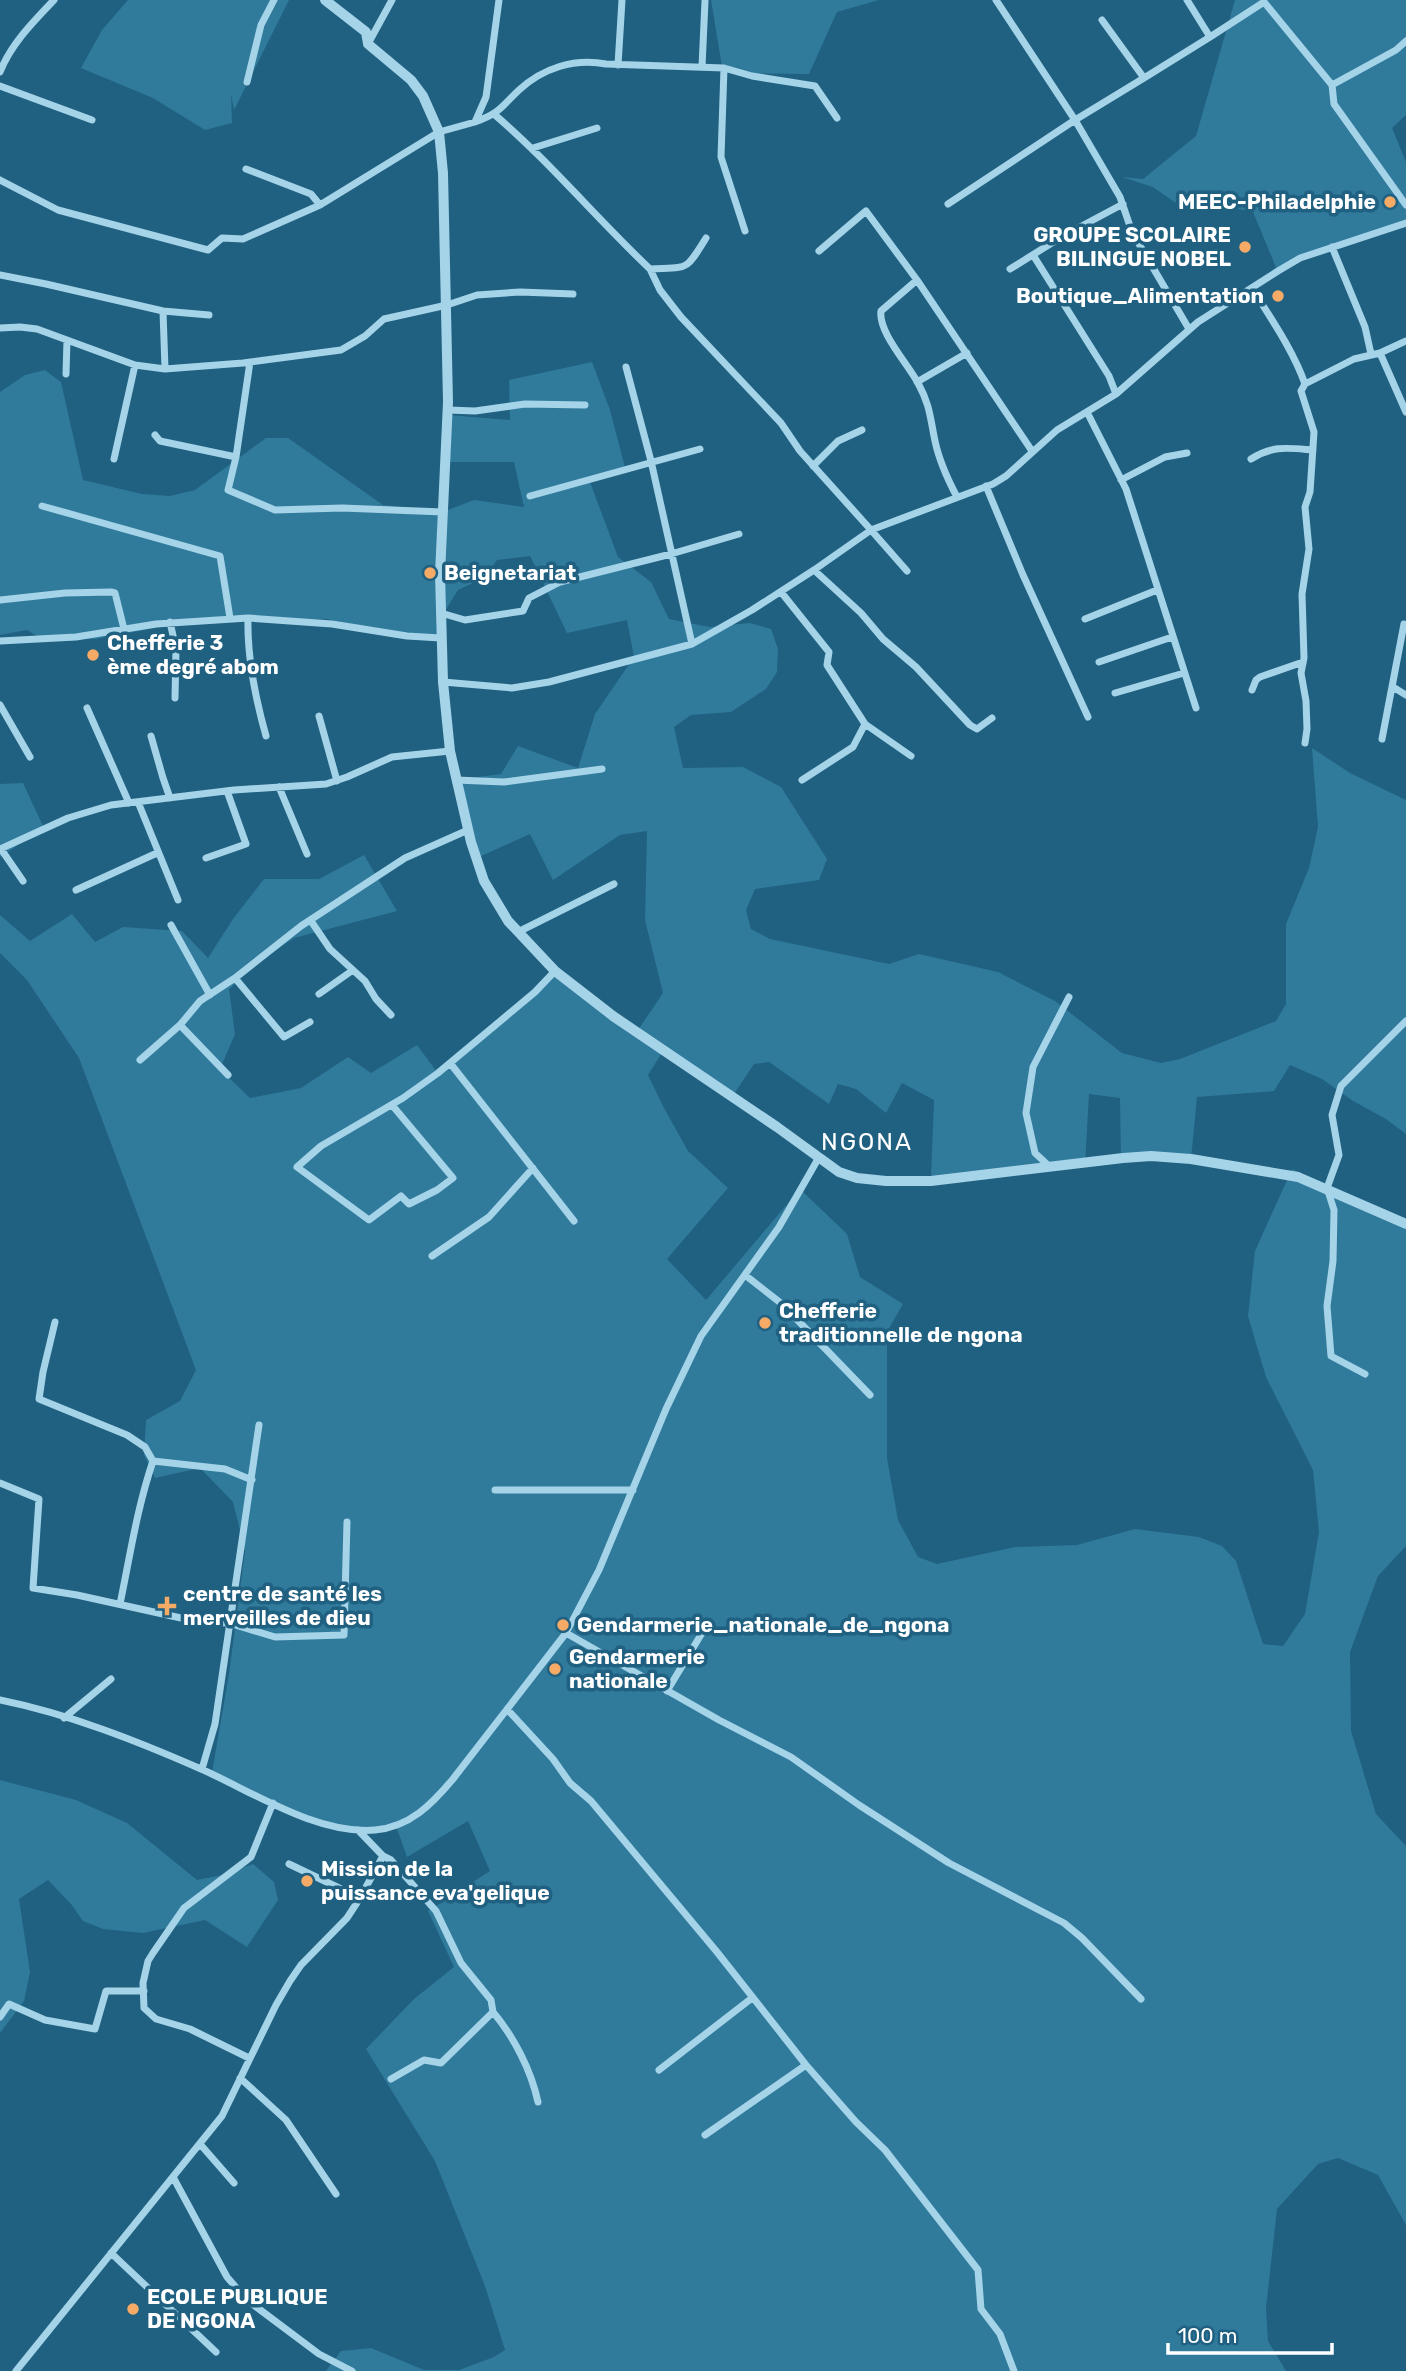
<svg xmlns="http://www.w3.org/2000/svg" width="1406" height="2371" font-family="Rubik,sans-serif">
<rect width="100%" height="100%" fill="#206080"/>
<!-- green -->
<path fill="#307a9c" d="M128 0H289L234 110 231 94 232 123 205 130 153 98 81 68 102 30Z
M711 0H879L837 12 809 74 723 73Z
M1235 0H1406V115L1392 128 1406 162V223L1294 257 1277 270 1253 212 1194 200 1183 208 1153 187 1122 177 1143 179 1196 136Z
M592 362 610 410 626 471 590 482 618 557 651 582 669 619 709 627 750 623 771 629 778 649 777 672 766 689 731 712 691 715 674 727 683 768 743 767 781 787 827 859 819 880 755 889 746 910 751 929 770 939 889 964 919 954 998 972 1055 1001 1122 1053 1161 1063 1180 1059 1276 1021 1286 1004V924L1309 868 1318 827 1312 748 1350 773 1406 800V1134L1386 1119 1353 1101 1322 1079 1290 1065 1274 1091 1197 1097 1191 1159 1121 1162 1120 1098 1089 1094 1085 1165 931 1178 934 1100 902 1083 886 1113 856 1089 838 1084 829 1104 769 1062 754 1064 732 1097 663 1051 648 1075 664 1108 688 1151 728 1188 667 1259 706 1300 800 1189 847 1234 860 1277 903 1304 887 1332V1458L898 1520 918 1557 937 1564 1015 1547 1077 1545 1135 1529 1199 1537 1222 1546 1236 1561 1263 1644 1283 1646 1305 1614 1319 1532 1313 1470 1266 1377 1248 1316 1255 1251 1292 1169 1406 1222V1546L1378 1576 1350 1652 1351 1731 1376 1814 1406 1846V2225L1378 2175 1338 2158 1318 2164 1277 2209 1266 2308 1268 2341 1286 2371H326L341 2351 371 2348 424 2370H459L494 2357 505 2350 485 2286 435 2161 366 2049 414 1999 454 1967 428 1911 490 1871 468 1821 407 1857 396 1826C339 1843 263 1796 212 1772L229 1674 245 1551 233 1502 200 1468 155 1478 144 1455 146 1420 180 1401 196 1370 79 1058 27 980 0 953V915L30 941 72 914 95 942 123 927 182 931 208 958 233 919 264 879H319L364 855 397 911 294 938 263 959 229 989 235 1034 220 1069 250 1098 301 1088 348 1057 371 1073 417 1045 437 1072 555 971 636 1033 663 993 645 920 647 831 620 835 553 880 530 834 479 857 456 780 501 774 518 746 578 768 595 714 634 657 627 620 567 633 530 556 497 560 484 578 458 590 442 616 440 642 408 637 327 619 288 620 247 615H228L200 623 177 624 95 639 44 640 27 630 0 635V392L25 375 45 370 61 382 83 480 142 494 170 496 195 490 266 438H288L383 505 443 512 474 500 524 507 514 462H445L448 415 510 420 509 380Z
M23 783 44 828 0 857V784Z
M0 1780 76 1800 127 1823 197 1880 222 1875 253 1864 274 1882 278 1900 247 1947 205 1920 143 1933 103 1929 83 1921 71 1904 48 1880 19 1899 30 1972 24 2001 0 2033Z"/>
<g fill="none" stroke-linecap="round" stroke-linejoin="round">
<!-- minor -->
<path stroke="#a5d3e8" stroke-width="7" d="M996 0 1075 120 1120 197 1132 232 1189 329
M1210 37 1264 2 1332 85 1334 104 1406 205
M369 42 392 0
M618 65 622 0
M702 67 705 1
M724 68 721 157 745 231
M0 72C11 44 33 22 54 0
M1144 78 1210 37 1187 0
M247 82 261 25 274 0
M1332 85 1396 50 1406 41
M0 86 92 120
M495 115C550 162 597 219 650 269 689 267 685 272 706 238
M475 122C500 113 501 107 519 90 543 68 574 58 606 64L724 68 752 76 815 86 837 118
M533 148 597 128
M246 169 311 194 320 205
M0 180 58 210 208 250 222 238 243 239 320 205 439 132 475 122 486 97 499 0
M948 204 1075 120 1144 78 1102 20
M1332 247 1365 327 1371 354
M819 251 866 211 917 280 1032 451
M1033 255 1109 376 1116 394
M650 269 660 290 681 317 781 423 800 451 871 530 993 484 1006 476 1057 430 1116 394 1198 322 1278 271 1300 258 1406 223
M1010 269 1063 236 1123 204
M0 275 46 284 163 311 209 315
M917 280 881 311C878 332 908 364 918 383 930 405 930 417 935 441 939 460 948 480 957 497
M1252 288C1271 319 1293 350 1305 384L1301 391 1314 432 1310 492 1305 507 1309 549 1302 594 1304 658 1301 673 1306 701 1307 729 1305 743
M163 311 165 369
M0 328 20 327 37 329 135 365 165 369 243 363 341 350 365 336 384 319 447 305 477 295 520 292 573 294
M1380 353 1406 412
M626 367 651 461 692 644
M66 374 67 340
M917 382 967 353
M1305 384 1354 359 1380 353 1406 341
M448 410 475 411 525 404 585 405
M1087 412 1126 489 1196 708
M155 435 160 441 236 457 228 490 275 510 342 508 443 512
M236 457 250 362
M114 459 135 365
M1251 459C1273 445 1288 448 1313 450
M813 466 838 441 862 430
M1121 480 1165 457 1187 453
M986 486 1023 575 1088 717
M530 496 700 449
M42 506 220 556 230 618
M814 570 861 613 883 639 916 667 970 725 977 729 992 718
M781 592 829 652 827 665 865 724 911 756
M0 600 65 593 111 592 115 593 124 629
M441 613 465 620 523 611 529 598 560 582 671 554 739 534
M248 618C247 658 255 697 266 736
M1085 619 1157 590
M170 622 176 649 175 698
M0 641 76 637 156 624 248 618 332 624 407 636 441 638
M1099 662 1172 637
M443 682 512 688 549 682 692 644 752 610 814 570 871 530 907 571
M1393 687 1406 695
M1252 690 1256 680 1260 677 1303 662
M1115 693 1184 673
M0 705 30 757
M87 708 129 803
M319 716 337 781
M151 736 163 778 170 798
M1382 739 1404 624
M456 780 504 782 602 769
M802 780 853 747 865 724
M279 787 307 854
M138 802 178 900
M0 849 68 818 111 805 234 790 326 784 347 777 392 757 450 751
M1 849 23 881
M206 858 246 844 227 791
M76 890 157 853
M311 921 330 949 365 981 376 999 391 1015
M171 925 210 995
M518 932 614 884
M235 978 284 1037 310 1022
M319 994 353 970
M180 1025 228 1075
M140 1060 180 1025 200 1001 235 978 301 926 405 858 468 830
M450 1063 574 1221
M392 1105 453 1178 437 1190 409 1204 401 1196 369 1220 297 1167 321 1146 403 1098 438 1073 535 992 555 971
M1050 1167 1035 1153 1026 1113 1033 1067 1069 997
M432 1256 489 1217 533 1168
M745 1275 782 1304 870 1395
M55 1322 43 1372 39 1399 127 1435 145 1447 153 1461C137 1508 130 1556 120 1604
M1365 1374 1331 1356 1327 1306 1333 1261 1334 1210 1327 1188 1339 1155 1332 1115 1341 1086 1406 1021
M153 1461 225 1469 252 1480
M0 1483 39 1499 33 1588 77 1595 199 1622 229 1623 275 1637 344 1635 347 1522
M495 1490H633
M566 1633 719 1720 791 1757 859 1805 949 1863 1064 1923 1082 1938 1141 1999
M667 1691 708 1623
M0 1700C69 1714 137 1741 201 1769 253 1792 317 1835 375 1830 410 1827 432 1804 453 1779L566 1633 599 1570 666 1409 701 1336 779 1227 818 1159
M507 1709 553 1759 570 1783 591 1801 717 1952 806 2065 856 2122 885 2150 978 2270 981 2309 1000 2334 1014 2371
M64 1718 111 1679
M202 1769 215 1724 259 1425
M383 1856 391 1860 436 1911 461 1963 491 2000 493 2012 441 2063 424 2060 391 2079
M289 1864 360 1898
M493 2012C514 2037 531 2070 538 2102
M0 2017 9 2004 45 2020 95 2029 106 1991H144
M249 2058 190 2029 156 2019 144 2008 143 1983 148 1961 153 1953 184 1908 251 1857 273 1803
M659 2070 752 1998
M240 2078 286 2120 336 2194
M705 2135 806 2065
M200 2144 234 2183
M173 2177 227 2277 247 2300 319 2354 352 2371
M111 2253 216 2352
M16 2371 222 2116 276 2005 290 1981 301 1965 347 1918 360 1898 383 1856 358 1830"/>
<!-- tertiary -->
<path stroke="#a5d3e8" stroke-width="10" d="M325 0 366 32 368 44 411 80 423 96 439 132 443 173 448 402 440 574 443 682 450 751 471 842 484 881 508 921 555 971 613 1016 777 1127 839 1172 857 1178 886 1181H931L1123 1158 1151 1156 1191 1159 1298 1177 1406 1224"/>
</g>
<!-- markers -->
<g fill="#f5aa66" stroke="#206080" stroke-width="2.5">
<circle cx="1390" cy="202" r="7"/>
<circle cx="1245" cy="247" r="7"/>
<circle cx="1278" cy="296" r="7"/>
<circle cx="430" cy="573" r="7"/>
<circle cx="93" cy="655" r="7"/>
<circle cx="765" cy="1323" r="7"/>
<path d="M163.5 1595.5h7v7h7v7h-7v7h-7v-7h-7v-7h7z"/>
<circle cx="563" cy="1625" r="7"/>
<circle cx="555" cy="1669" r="7"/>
<circle cx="307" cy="1881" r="7"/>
<circle cx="133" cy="2309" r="7"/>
</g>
<g text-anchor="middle" stroke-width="7" stroke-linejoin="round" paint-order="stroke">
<!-- poi labels -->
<g font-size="21" font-weight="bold" fill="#fff" stroke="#206080" text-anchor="start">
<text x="1376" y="209" text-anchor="end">MEEC-Philadelphie</text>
<text x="1231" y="242" text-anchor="end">GROUPE SCOLAIRE<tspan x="1231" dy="24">BILINGUE NOBEL</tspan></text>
<text x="1264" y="303" text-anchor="end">Boutique_Alimentation</text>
<text x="444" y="580">Beignetariat</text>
<text x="107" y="650">Chefferie 3<tspan x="107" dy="24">ème degré abom</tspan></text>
<text x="779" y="1318">Chefferie<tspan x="779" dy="24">traditionnelle de ngona</tspan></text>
<text x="183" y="1601">centre de santé les<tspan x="183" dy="24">merveilles de dieu</tspan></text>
<text x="577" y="1632">Gendarmerie_nationale_de_ngona</text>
<text x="569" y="1664">Gendarmerie<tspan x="569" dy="24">nationale</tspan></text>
<text x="321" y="1876">Mission de la<tspan x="321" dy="24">puissance eva'gelique</tspan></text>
<text x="147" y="2304">ECOLE PUBLIQUE<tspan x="147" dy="24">DE NGONA</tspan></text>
</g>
<!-- quarter labels -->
<g font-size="24" letter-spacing="2" fill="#fff" stroke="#206080">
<text x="867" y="1150">NGONA</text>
</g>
</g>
<!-- scale -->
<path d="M1168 2343v10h164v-10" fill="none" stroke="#ffffff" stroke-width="3.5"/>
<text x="1178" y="2343" font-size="21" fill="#ffffff" stroke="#206080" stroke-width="5" paint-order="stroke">100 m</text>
</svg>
